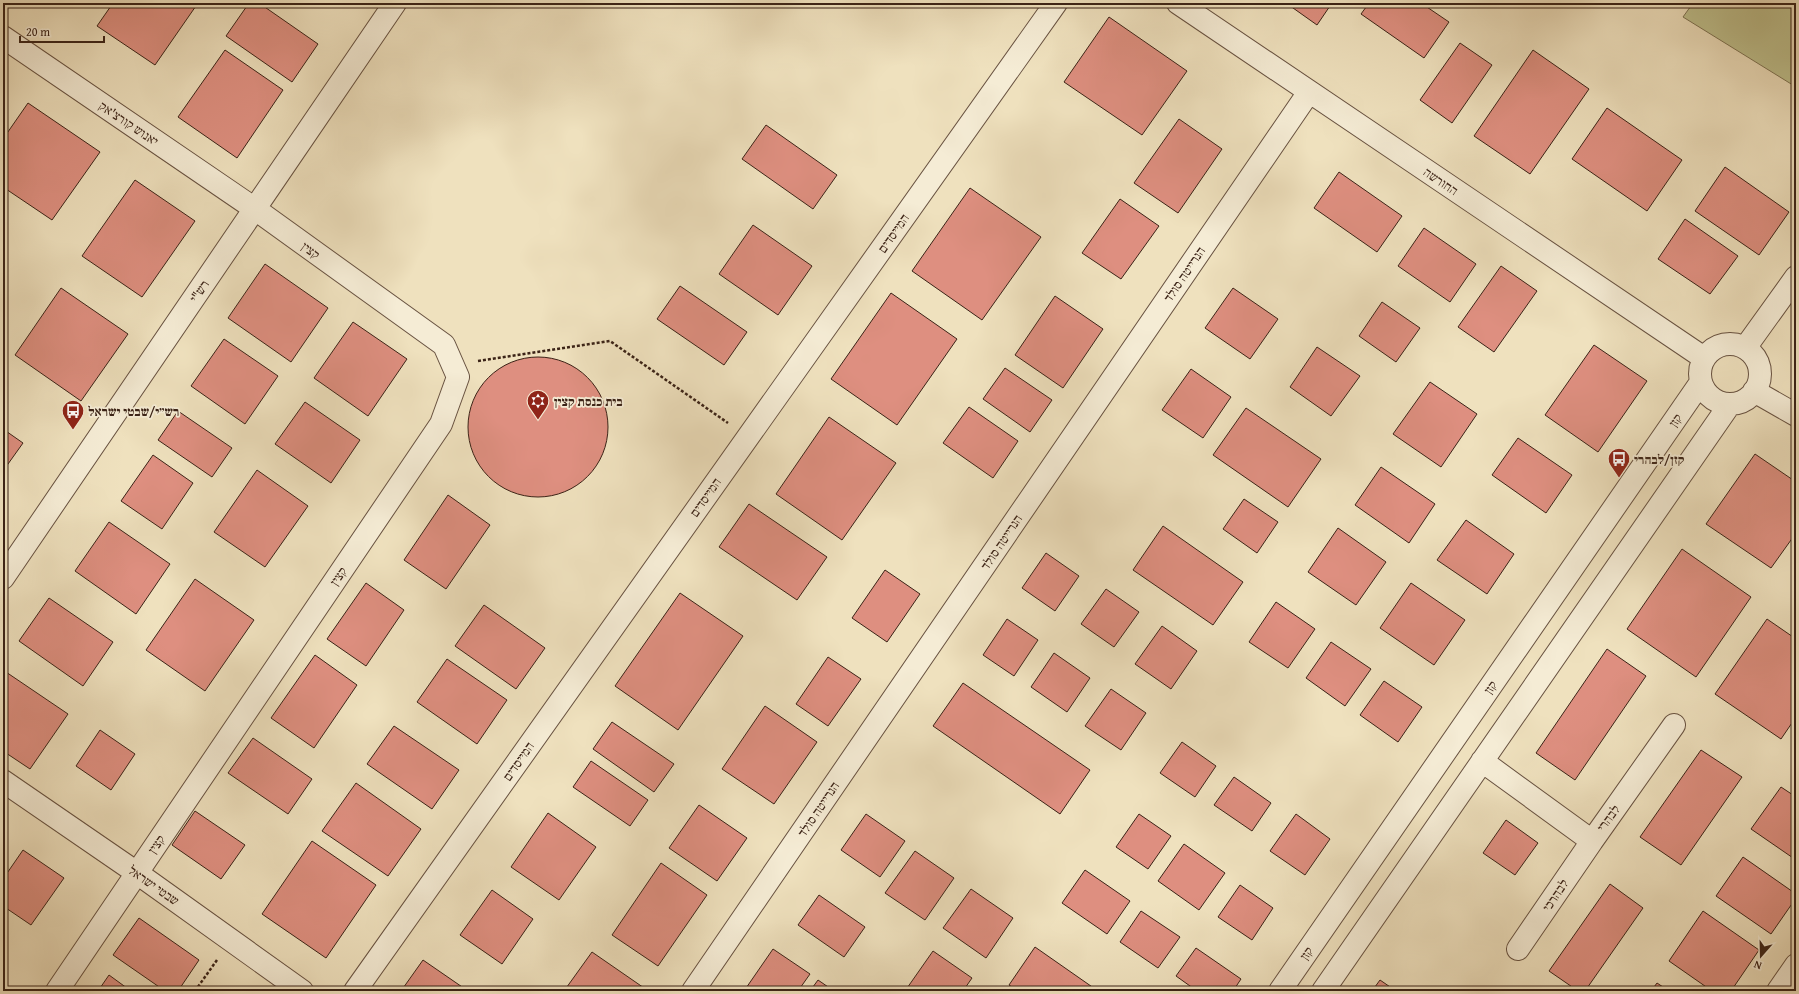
<svg xmlns="http://www.w3.org/2000/svg" width="1799" height="994" font-family="'Gentium Book Plus','Frank Ruhl Libre',serif">
<rect width="100%" height="100%" fill="#efe1be"/>
<filter id="stains"><feTurbulence type="fractalNoise" baseFrequency=".005" numOctaves="4"/><feColorMatrix values="0 0 0 0 .2 0 0 0 0 .09 0 0 0 0 .02 0 0 0 .5 -.17"/></filter>
<radialGradient id="worn" r=".72"><stop offset=".6" stop-color="#630" stop-opacity="0"/><stop offset="1" stop-color="#630" stop-opacity=".3"/></radialGradient>
<!-- green -->
<path fill="#bfc18e" stroke="#7d7252" d="M1693 3H1796V87L1683 17Z"/>
<!-- building -->
<path fill="#de8f80" stroke="#3b2317" d="M113 3H198L155 65 97 26Z
M249 3H259L318 44 292 82 226 36Z
M1286 3H1332L1317 25Z
M1369 3H1421L1449 22 1424 58 1361 14Z
M1109 17 1187 71 1142 135 1064 82Z
M1460 43 1492 65 1452 123 1420 100Z
M225 50 283 90 237 158 178 117Z
M1533 50 1589 89 1530 174 1474 136Z
M28 103 100 152 52 220 3 187V139Z
M1607 108 1682 160 1647 211 1572 159Z
M1179 119 1222 149 1178 213 1134 183Z
M766 125 837 175 813 209 742 159Z
M1725 167 1789 212 1759 255 1695 211Z
M1339 172 1402 216 1377 252 1314 208Z
M135 180 195 221 142 297 82 256Z
M970 188 1041 237 982 320 912 271Z
M1120 199 1159 226 1121 279 1082 253Z
M1685 219 1738 256 1710 294 1658 259Z
M753 225 812 266 778 315 719 274Z
M1424 228 1476 264 1450 302 1398 266Z
M265 264 328 308 291 362 228 318Z
M1501 266 1537 291 1494 352 1458 327Z
M680 286 747 332 724 365 657 319Z
M61 288 128 334 81 401 15 355Z
M1233 288 1278 319 1250 359 1205 328Z
M891 293 957 339 897 425 831 379Z
M1055 296 1103 329 1063 388 1015 355Z
M1382 302 1420 328 1396 362 1359 336Z
M353 322 407 359 368 416 314 378Z
M224 339 278 376 245 424 191 386Z
M1594 345 1647 381 1598 452 1545 415Z
M1317 347 1360 376 1331 416 1290 387Z
M468 427a70 70 0 1 1 140 0a70 70 0 1 1-140 0Z
M1005 368 1052 400 1030 432 983 399Z
M1191 369 1231 397 1203 438 1162 410Z
M1430 382 1477 414 1441 467 1393 434Z
M305 402 360 440 331 483 275 444Z
M969 407 1018 441 993 478 943 443Z
M1246 408 1321 459 1288 507 1213 455Z
M178 411 232 448 212 477 158 440Z
M829 417 896 463 842 540 776 494Z
M3 429 23 443 3 471Z
M1518 438 1572 475 1546 513 1492 475Z
M1755 454 1796 482V533L1771 568 1706 524Z
M153 455 193 483 162 529 121 501Z
M1381 467 1435 504 1409 543 1355 505Z
M257 470 308 506 265 567 214 532Z
M448 495 490 525 446 589 404 560Z
M1244 499 1278 522 1257 553 1223 529Z
M749 504 827 557 797 600 719 547Z
M1466 520 1514 554 1487 594 1437 560Z
M109 522 170 564 136 614 75 571Z
M1163 526 1243 582 1213 625 1133 570Z
M1338 528 1386 562 1356 605 1308 572Z
M1682 549 1751 597 1696 677 1627 629Z
M1046 553 1079 576 1055 611 1022 588Z
M885 570 920 594 887 642 852 618Z
M195 579 254 620 205 691 146 650Z
M366 583 404 610 366 666 327 639Z
M1411 583 1465 620 1434 665 1380 628Z
M1106 589 1139 612 1114 647 1081 624Z
M680 593 743 636 678 730 615 686Z
M49 598 113 642 83 686 19 641Z
M1276 602 1315 629 1288 668 1249 642Z
M484 605 545 648 516 689 455 646Z
M1007 619 1038 640 1014 676 983 655Z
M1767 619 1796 639V717L1781 739 1715 694Z
M1162 626 1197 651 1171 689 1135 664Z
M1331 642 1371 669 1345 706 1306 678Z
M1607 649 1646 676 1575 780 1536 753Z
M1054 653 1090 678 1067 712 1031 687Z
M315 655 357 685 314 748 271 718Z
M828 657 861 679 828 726 796 704Z
M447 659 507 700 477 744 417 702Z
M3 670 68 714 30 769 3 751Z
M1384 681 1422 707 1398 742 1360 715Z
M963 683 1090 770 1060 814 933 726Z
M1111 689 1146 713 1121 750 1085 726Z
M765 706 817 742 774 804 722 769Z
M612 722 674 764 654 792 593 749Z
M394 726 459 770 432 809 367 764Z
M100 730 135 754 111 790 76 766Z
M253 738 312 779 288 814 228 773Z
M1182 742 1216 766 1195 797 1160 773Z
M1701 750 1742 777 1681 865 1640 837Z
M591 761 648 800 630 826 573 787Z
M1234 777 1271 803 1252 831 1214 805Z
M356 783 421 829 388 876 322 831Z
M1781 787 1796 797V860L1751 829Z
M699 805 747 838 717 881 669 848Z
M195 811 245 845 221 879 172 845Z
M548 813 596 847 559 900 511 867Z
M866 814 905 841 880 877 841 850Z
M1139 814 1171 836 1148 869 1116 847Z
M1296 814 1330 839 1305 875 1270 851Z
M1506 820 1538 843 1515 875 1483 853Z
M312 841 376 885 326 958 262 914Z
M1184 844 1225 873 1199 910 1158 881Z
M23 850 64 878 31 925 3 906V879Z
M915 851 954 878 925 920 885 893Z
M1743 857 1796 894V898L1771 934 1716 896Z
M661 863 707 895 658 966 612 935Z
M1085 870 1130 901 1107 934 1062 903Z
M1610 884 1643 908 1585 991H1578L1549 971Z
M1240 885 1273 908 1252 940 1218 917Z
M971 889 1013 918 986 958 943 928Z
M492 890 533 919 502 964 460 935Z
M819 895 865 927 844 957 798 925Z
M1141 911 1180 937 1158 968 1120 942Z
M1703 911 1759 950 1731 991H1712L1669 961Z
M139 918 199 960 178 991H165L113 955Z
M1035 947 1098 991H1018L1009 985Z
M1196 948 1241 979 1233 991H1197L1176 976Z
M773 949 810 974 798 991H744Z
M933 951 972 978 963 991H905Z
M592 952 647 990V991H564Z
M423 960 468 991H401Z
M109 975 131 991H98Z
M818 980 834 991H810Z
M1380 980 1396 991H1372Z
M1657 983 1669 991H1651Z"/>
<g fill="none" stroke-linecap="round" stroke-linejoin="round">
<!-- minor casing -->
<g stroke="#685241" stroke-width="24">
<path id="minor" d="M1178 3 1704 358
M3 37 255 209 444 345 458 377 441 424 57 991
M1700 374a30 30 0 1 1 60 0a30 30 0 1 1-60 0Z
M1745 348 1796 277
M1754 391 1796 415
M3 578 395 3
M1482 761 1592 841 1674 725
M3 781 137 873 302 991
M1518 949 1592 841
M355 991 1056 3
M693 991 1309 92
M1280 991 1701 382
M1323 991 1730 404
M1778 991 1796 965"/>
</g>
<!-- path -->
<path stroke="#3b2317" stroke-width="2.5" stroke-dasharray="3 2" stroke-linecap="butt" d="M478 361 610 341 728 423
M195 991 217 960"/>
<!-- minor -->
<use href="#minor" stroke="#f5ecd5" stroke-width="22"/>
</g>
<!-- icons -->
<defs>
<g id="synagogue-pin" transform="scale(1.15)"><path d="M0 17L-7.5 6A9.5 9.5 0 1 1 7.5 6Z" fill="#8f2418" stroke="#f5ecd5"/><path d="M0-6.5L5.6 3.2H-5.6ZM0 6.5L5.6-3.2H-5.6Z" fill="#fff"/></g>
<g id="bus-pin" transform="scale(1.15)"><path d="M0 17L-7.5 6A9.5 9.5 0 1 1 7.5 6Z" fill="#8f2418" stroke="#f5ecd5"/><path d="M-5-6H5V4H4V6H2V4H-2V6H-4V4H-5ZM-3.5-4V0h7V-4ZM-3.5 1.2v1.5H-2V1.2ZM2 1.2v1.5H3.5V1.2Z" fill="#fff"/></g>
</defs>
<g fill-rule="evenodd">
<use href="#synagogue-pin" x="538" y="401"/>
<use href="#bus-pin" x="73" y="411"/>
<use href="#bus-pin" x="1619" y="459"/>
</g>
<g text-anchor="middle" stroke-width="3.5" stroke-linejoin="round" paint-order="stroke">
<!-- street labels -->
<g font-size="13" fill="#3b2317" stroke="#f5ecd5">
<text transform="translate(129 123) rotate(34)" y="5">יאנוש קורצ'אק</text>
<text transform="translate(1441 181) rotate(34)" y="5">החורשה</text>
<text transform="translate(893 233) rotate(-55)" y="5">המייסדים</text>
<text transform="translate(311 250) rotate(36)" y="5">קצין</text>
<text transform="translate(1184 274) rotate(-56)" y="5">הנרייטה סולד</text>
<text transform="translate(199 291) rotate(-56)" y="5">רש"י</text>
<text transform="translate(1675 420) rotate(-55)" y="5">קזן</text>
<text transform="translate(705 497) rotate(-55)" y="5">המייסדים</text>
<text transform="translate(1001 542) rotate(-56)" y="5">הנרייטה סולד</text>
<text transform="translate(338 576) rotate(-56)" y="5">קצין</text>
<text transform="translate(1490 687) rotate(-55)" y="5">קזן</text>
<text transform="translate(518 761) rotate(-55)" y="5">המייסדים</text>
<text transform="translate(818 809) rotate(-56)" y="5">הנרייטה סולד</text>
<text transform="translate(1608 818) rotate(-54)" y="5">לבהרי</text>
<text transform="translate(156 844) rotate(-56)" y="5">קצין</text>
<text transform="translate(154 885) rotate(35)" y="5">שבטי ישראל</text>
<text transform="translate(1555 895) rotate(-56)" y="5">לבהרכי</text>
<text transform="translate(1306 953) rotate(-55)" y="5">קזן</text>
</g>
<!-- poi labels -->
<g font-size="13" font-weight="bold" fill="#3b2317" stroke="#f5ecd5" text-anchor="start">
<text x="554" y="406">בית כנסת קצין</text>
<text x="88" y="416">רש״י/שבטי ישראל</text>
<text x="1634" y="464">קזן/לבהרי</text>
</g>
</g>
<!-- margin -->
<rect width="1799" height="994" fill="none" stroke="#efe1be" stroke-width="16"/>
<rect x="4" y="4" width="1791" height="986" fill="none" stroke="#3b2317" stroke-width="2"/>
<rect x="8" y="8" width="1783" height="978" fill="none" stroke="#3b2317"/>
<!-- north arrow -->
<g transform="translate(1761 956) rotate(200)" stroke="#f5ecd5" stroke-width="3" paint-order="stroke">
<path d="M0-3L7 15L0 10L-7 15Z" fill="#3b2317"/>
<text y="-6" font-size="11" font-weight="bold" text-anchor="middle" fill="#3b2317">N</text>
</g>
<!-- scale -->
<path d="M20 36v6h84v-6" fill="none" stroke="#3b2317" stroke-width="2"/>
<text x="26" y="36" font-size="12" fill="#3b2317" stroke="#f5ecd5" stroke-width="3" paint-order="stroke">20 m</text>
<rect width="100%" height="100%" filter="url(#stains)"/>
<rect width="100%" height="100%" fill="url(#worn)"/>
</svg>
